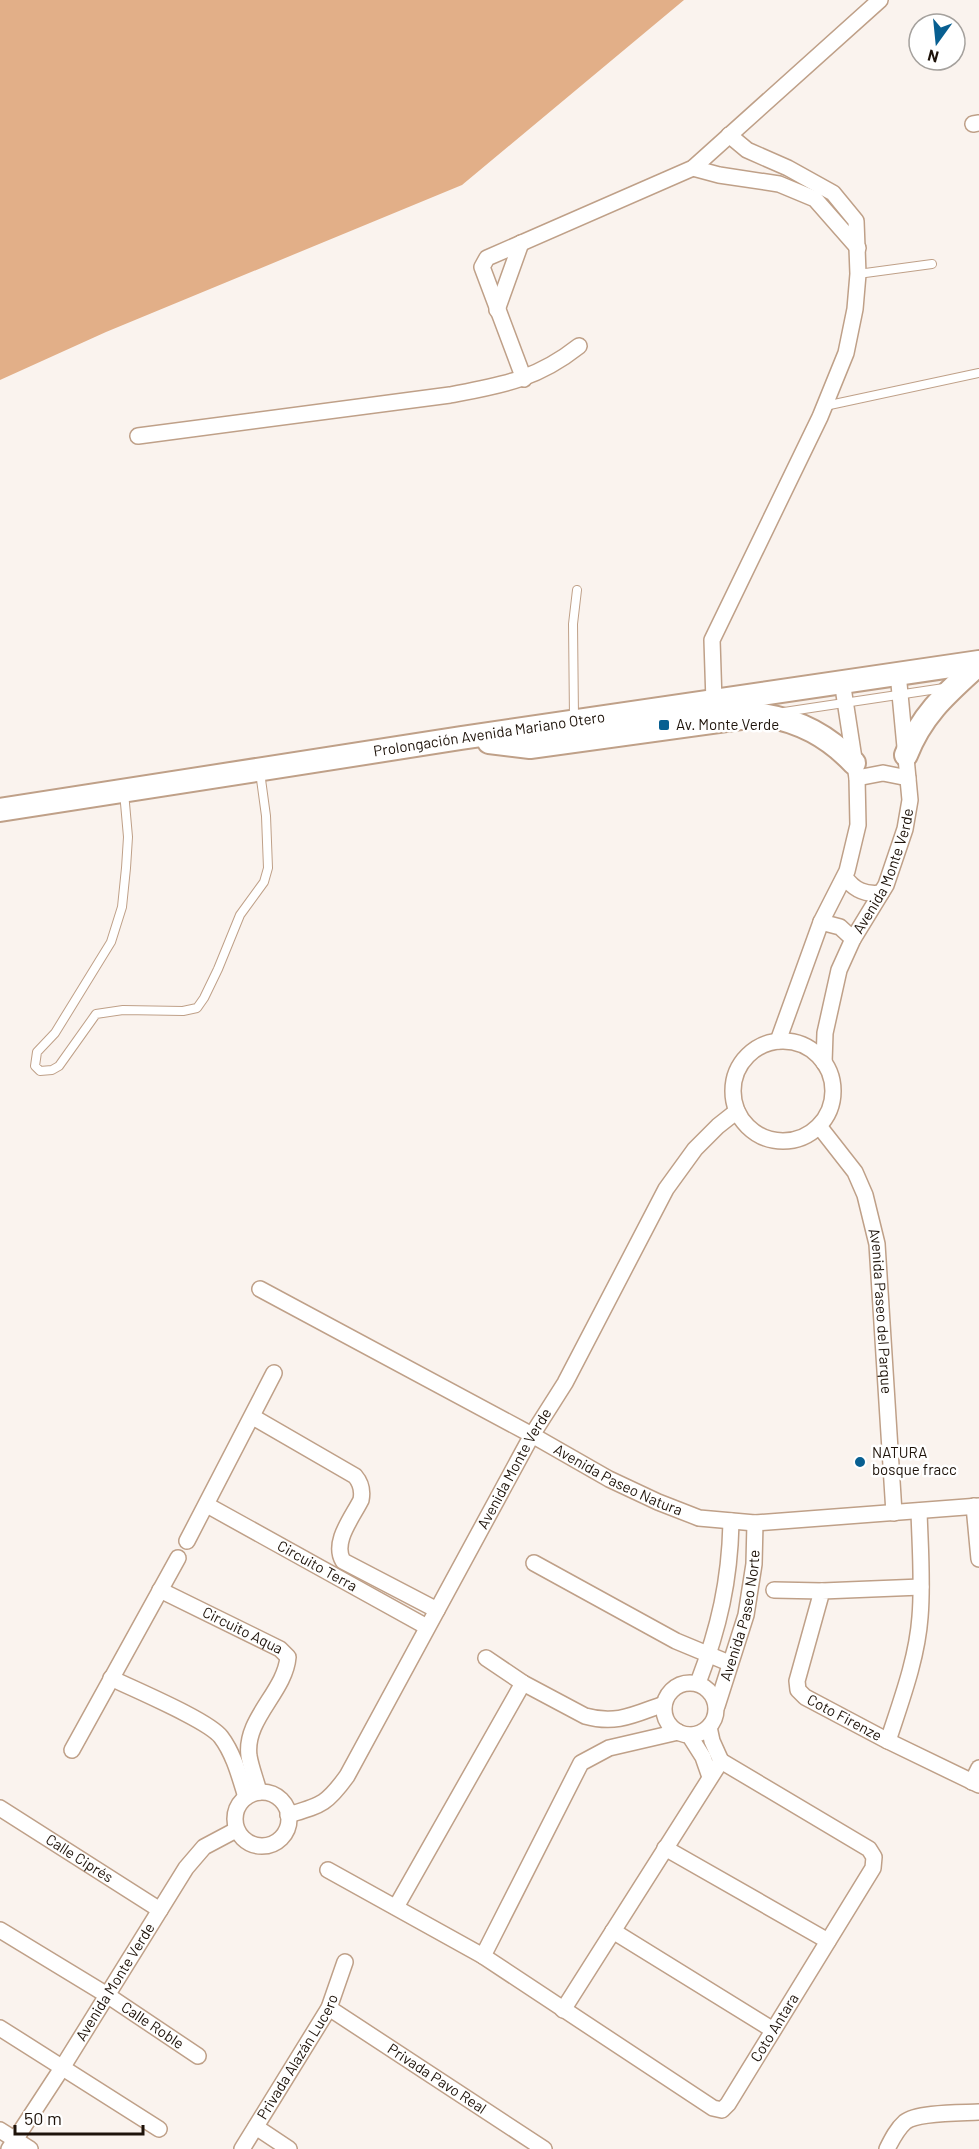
<svg xmlns="http://www.w3.org/2000/svg" width="979" height="2149" font-family="Barlow,sans-serif">
<rect width="100%" height="100%" fill="#faf3ee"/>
<!-- forest -->
<path fill="#e2af88" d="M0 0H684L462 185 106 332 0 380Z"/>
<g fill="none" stroke-linecap="round" stroke-linejoin="round">
<!-- lane casing -->
<g stroke="#bfa088" stroke-width="10">
<path id="lane" d="M858 274 932 264
M825 406 979 373
M784 712 944 688
M574 718 573 624 577 590
M124 792 128 837 126 868 122 907 111 942 55 1033 37 1052 35 1066 40 1071 52 1070 59 1066 96 1014 123 1010 183 1011 197 1008 204 998 218 969 240 915 264 882 268 868 266 816 260 772"/>
</g>
<!-- street casing -->
<g stroke="#bfa088" stroke-width="18">
<g id="street">
<path d="M973 124 979 123"/>
<path d="M693 168 719 175 779 184 815 199 858 248"/>
<path d="M497 310 521 243"/>
<path d="M524 379 482 267 487 258 693 168 880 0"/>
<path d="M138 436 450 395C502 385 536 380 579 346"/>
<path d="M714 702 712 640 820 417 846 353 855 309 858 274 856 221 833 193 788 168 747 150 729 135"/>
<path d="M857 778 883 773 908 778"/>
<path d="M845 877C854 890 865 895 881 893"/>
<path d="M821 922 840 927 853 939"/>
<path d="M778 1041 821 922 847 871 858 825 857 778 842 681"/>
<circle cx="783" cy="1091" r="50"/>
<path id="s1" d="M824 1063 825 1033 839 970 853 939 886 885 905 829 910 800 898 673"/>
<path id="s2" d="M819 1126 855 1172 865 1195 877 1244 894 1513"/>
<path id="s3" d="M260 1289 532 1435 609 1479 658 1502 699 1518 755 1523 979 1506"/>
<path d="M253 1417 355 1476C361 1483 363 1490 361 1500 352 1518 332 1542 343 1561L437 1610"/>
<path id="s4" d="M207 1505 427 1627"/>
<path d="M974 1506 979 1559"/>
<path d="M187 1541 274 1373"/>
<path d="M534 1563 676 1641 729 1663"/>
<path id="s5" d="M921 1587 822 1591 797 1681 798 1690 805 1697 888 1741 979 1785"/>
<path id="s6" d="M160 1590 280 1649 288 1657C285 1692 244 1719 249 1756 251 1768 256 1780 259 1792"/>
<path d="M774 1590 822 1591"/>
<path d="M486 1658 523 1683 585 1716C617 1725 635 1714 664 1704"/>
<path d="M111 1678C133 1689 208 1720 221 1737 234 1754 240 1778 246 1797"/>
<circle cx="690" cy="1709" r="26"/>
<path d="M698 1683C719 1628 730 1580 731 1521"/>
<path id="s7" d="M717 1706 746 1615 754 1564 755 1523"/>
<path d="M709 1727 712 1741 721 1761"/>
<path d="M689 1735 703 1757 710 1777"/>
<path d="M888 1741C901 1701 917 1659 920 1617 923 1582 920 1546 919 1511"/>
<path d="M72 1750 178 1558"/>
<path d="M972 1782 979 1768"/>
<circle cx="262" cy="1819" r="27"/>
<path id="s8" d="M0 1808 160 1910"/>
<path id="s9" d="M288 1815C321 1805 326 1805 347 1776L532 1435 565 1383 666 1189 695 1149 718 1126 737 1111"/>
<path d="M665 1848 828 1941"/>
<path id="s10" d="M328 1870 483 1956 713 2108 722 2110 728 2104 873 1868 874 1857 869 1849 721 1761"/>
<path d="M396 1907 523 1683"/>
<path id="s11" d="M0 1930 107 1995 198 2056"/>
<path d="M613 1931 773 2030"/>
<path d="M483 1956 581 1763 609 1748 678 1732"/>
<path id="s12" d="M329 2008 544 2149"/>
<path d="M563 2010 721 1761"/>
<path d="M0 2028 159 2129"/>
<path d="M256 2127 289 2149"/>
<path d="M0 2130 30 2149"/>
<path id="s13" d="M9 2149 62 2068 186 1868 204 1847 236 1830"/>
<path id="s14" d="M242 2149 329 2008 345 1962"/>
<path d="M887 2149C892 2139 897 2129 905 2122 917 2112 962 2113 979 2112"/>
</g>
</g>
<!-- secondary casing -->
<g stroke="#bfa088" stroke-width="26">
<g id="secondary">
<path d="M489 742 530 747 763 715C800 721 828 736 854 763"/>
<path d="M906 755C922 714 947 693 979 664"/>
<path id="s15" d="M0 810 461 738 979 662"/>
</g>
</g>
<!-- lane -->
<use href="#lane" stroke="#fff" stroke-width="8"/>
<!-- street -->
<use href="#street" stroke="#fff" stroke-width="15"/>
<!-- secondary -->
<use href="#secondary" stroke="#fff" stroke-width="22"/>
</g>
<!-- markers -->
<g fill="#085f91" stroke="#fff" stroke-width="2">
<rect x="658" y="719" width="12" height="12" rx="3"/>
<circle cx="860" cy="1462" r="6"/>
</g>
<g text-anchor="middle" stroke-width="5" stroke-linejoin="round" paint-order="stroke">
<!-- poi labels -->
<g font-size="15" fill="#1e130a" stroke="#fff" text-anchor="start">
<text x="676" y="730">Av. Monte Verde</text>
<text x="872" y="1458">NATURA<tspan x="872" dy="17">bosque fracc</tspan></text>
</g>
<!-- street labels -->
<g font-size="15" fill="#1e130a" stroke="#fff">
<text dy="5" stroke="none"><textPath href="#s15" startOffset="495">Prolongación Avenida Mariano Otero</textPath></text>
<text dy="5" stroke="none"><textPath href="#s1" startOffset="204">Avenida Monte Verde</textPath></text>
<text dy="5" stroke="none"><textPath href="#s2" startOffset="201">Avenida Paseo del Parque</textPath></text>
<text dy="5" stroke="none"><textPath href="#s9" startOffset="423">Avenida Monte Verde</textPath></text>
<text dy="5" stroke="none"><textPath href="#s3" startOffset="406">Avenida Paseo Natura</textPath></text>
<text dy="5" stroke="none"><textPath href="#s4" startOffset="126">Circuito Terra</textPath></text>
<text dy="5" stroke="none"><textPath href="#s7" startOffset="94">Avenida Paseo Norte</textPath></text>
<text dy="5" stroke="none"><textPath href="#s6" startOffset="92">Circuito Aqua</textPath></text>
<text dy="5" stroke="none"><textPath href="#s5" startOffset="256">Coto Firenze</textPath></text>
<text dy="5" stroke="none"><textPath href="#s8" startOffset="94">Calle Ciprés</textPath></text>
<text dy="5" stroke="none"><textPath href="#s13" startOffset="198">Avenida Monte Verde</textPath></text>
<text dy="5" stroke="none"><textPath href="#s11" startOffset="180">Calle Roble</textPath></text>
<text dy="5" stroke="none"><textPath href="#s10" startOffset="560">Coto Antara</textPath></text>
<text dy="5" stroke="none"><textPath href="#s14" startOffset="108">Privada Alazán Lucero</textPath></text>
<text dy="5" stroke="none"><textPath href="#s12" startOffset="129">Privada Pavo Real</textPath></text>
</g>
</g>
<!-- north arrow -->
<g transform="translate(937 42) rotate(195)"><circle r="28" fill="#ffffff" stroke="#a5a19d" stroke-width="1.5"/>
<path d="M0-4.5L10 22L0 15L-10 22Z" fill="#085f91"/>
<text y="-9" font-size="16" font-weight="bold" text-anchor="middle" fill="#1e130a">N</text>
</g>
<!-- scale -->
<path d="M15 2125v9h128v-9" fill="none" stroke="#1e130a" stroke-width="3"/>
<text x="24" y="2125" font-size="18" fill="#1e130a" stroke="#ffffff" stroke-width="4.5" paint-order="stroke">50 m</text>
</svg>
